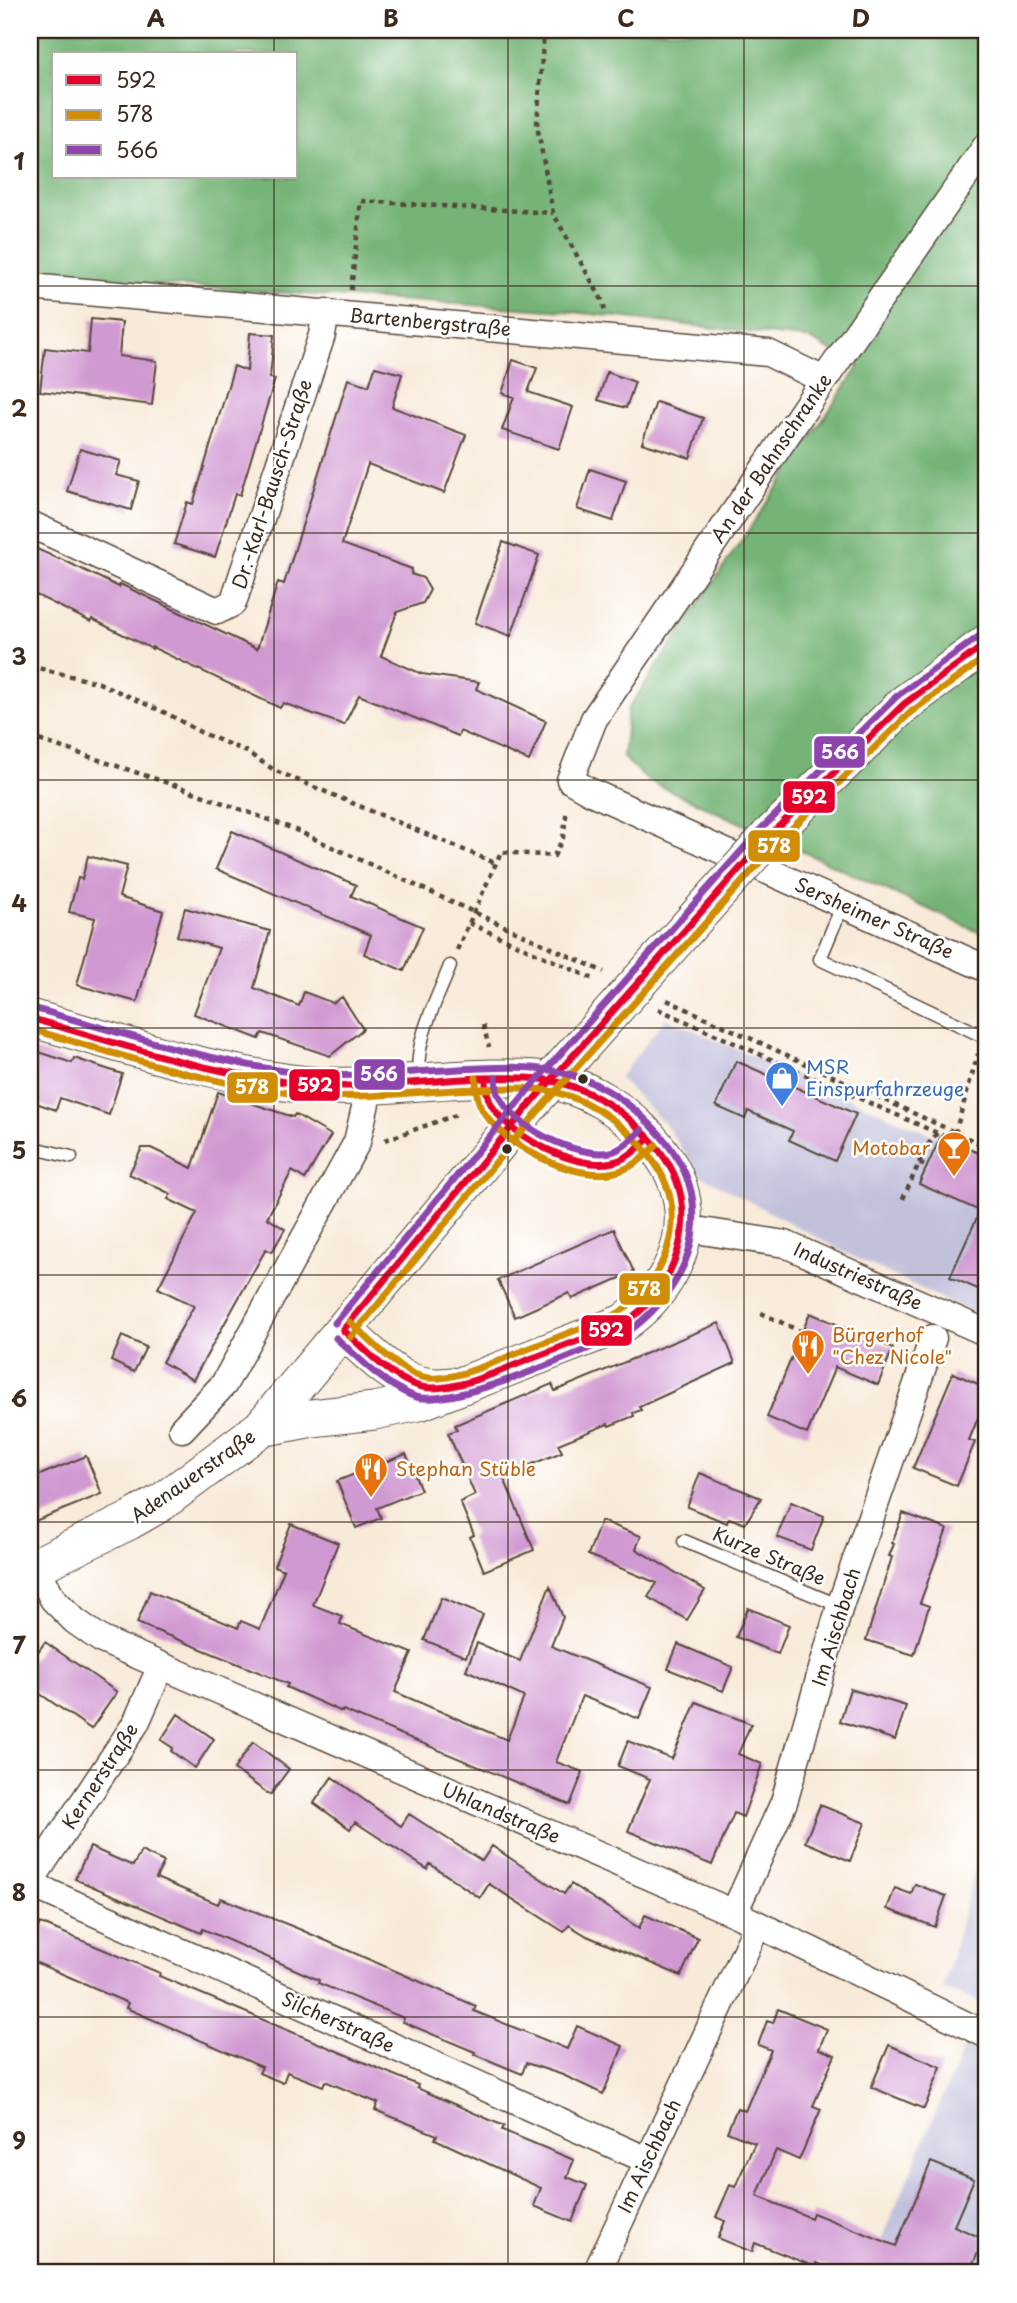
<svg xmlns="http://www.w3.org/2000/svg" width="1017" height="2303" font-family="'Playpen Sans',sans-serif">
<rect width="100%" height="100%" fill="#fff"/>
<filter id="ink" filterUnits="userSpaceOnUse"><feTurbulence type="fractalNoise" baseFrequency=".0143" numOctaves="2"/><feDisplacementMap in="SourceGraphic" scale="14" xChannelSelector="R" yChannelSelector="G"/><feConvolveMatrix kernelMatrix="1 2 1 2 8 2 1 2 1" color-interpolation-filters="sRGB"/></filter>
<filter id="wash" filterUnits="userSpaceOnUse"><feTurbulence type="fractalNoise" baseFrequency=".00686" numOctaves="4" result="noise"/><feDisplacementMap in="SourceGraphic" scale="28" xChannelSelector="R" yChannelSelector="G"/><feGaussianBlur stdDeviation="1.57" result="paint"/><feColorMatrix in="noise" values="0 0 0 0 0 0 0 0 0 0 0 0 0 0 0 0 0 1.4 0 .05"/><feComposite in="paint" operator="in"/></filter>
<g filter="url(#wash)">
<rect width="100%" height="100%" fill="#f8ead9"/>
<!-- industrial -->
<path fill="#c2c1dc" d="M666 1018 987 1159V1320L852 1256 700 1175 665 1124 619 1078Z
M987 1824V2273H867L983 2003 943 1989Z"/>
<!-- forest -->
<path fill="#74b476" stroke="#586f4a" stroke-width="2" fill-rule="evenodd" d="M30 30H987V936L647 780 623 757 628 709 859 366 810 339 565 311 150 284 30 272ZM54 54H296V177H54Z"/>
<g id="blocks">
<!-- building -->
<path fill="#d199d2" d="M91 319 122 322 119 356 157 361 152 405 40 391 45 348 88 353Z
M250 333 274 335 270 378 275 379 240 495 235 494 215 557 174 544 187 502 193 504 234 366 247 371Z
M513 360 537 368 528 392 573 407 559 449 502 430 514 397 502 393Z
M375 367 402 374 392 407 466 435 444 493 368 464 342 544 412 569 411 574 423 578 430 590 423 603 397 612 381 656 422 674 479 682 476 689 546 721 529 761 460 731 458 736 359 695 344 725 283 703 280 708 152 647V649L92 619 91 622 30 592V546L59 559V558L119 587 120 584 257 649 278 582 284 584 348 379 369 386Z
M607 372 635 382 626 408 598 400Z
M656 402 703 418 690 458 642 443Z
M80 449 121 461 116 475 139 481 131 510 67 491Z
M590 469 626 481 613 521 577 509Z
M503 542 539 555 511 636 475 623Z
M232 831 356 885 351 896 423 927 404 971 364 954 371 935 216 869Z
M88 856 127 866 119 897 163 911 137 1002 77 985 95 918 69 912 78 878 82 879Z
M185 908 270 931 254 988 299 1006 304 992 333 1003 342 997 363 1029 330 1056 262 1033 259 1039 194 1014 219 948 177 936Z
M30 1049 72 1063 74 1058 122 1074 109 1115 60 1098 56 1110 30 1101Z
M736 1061 856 1114 835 1161 789 1140 793 1131 748 1111 745 1119 716 1106Z
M218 1092 293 1117 295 1114 331 1135 305 1179 292 1171 267 1218 285 1229 272 1252 266 1249 193 1380 162 1362 194 1306 158 1288 197 1213 168 1199 171 1194 129 1174 142 1148H151L192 1168Z
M941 1136 987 1157V1293L950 1277 980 1211 919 1184Z
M614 1229 634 1272 572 1299 569 1293 515 1317 498 1280Z
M810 1313 893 1348 878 1385 835 1367 807 1434 767 1417Z
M719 1323 735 1363 639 1407 641 1410 633 1413 634 1416 609 1426 608 1424 558 1444 562 1452 503 1476 534 1550 484 1571 470 1537 474 1535 460 1502 475 1495 448 1433 457 1430 455 1425 552 1384 555 1391Z
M122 1336 146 1347 134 1372 111 1361Z
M953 1373 987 1388V1396L969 1440 975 1442 957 1486 913 1468Z
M406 1454 421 1490 377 1508 381 1518 356 1528 337 1481Z
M86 1456 102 1494 30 1523V1479Z
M700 1473 761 1498 745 1524 729 1518 727 1523 687 1507Z
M791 1502 824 1516 811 1550 777 1537Z
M903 1513 947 1529 920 1603 929 1606 914 1655 866 1640 892 1557 889 1556 894 1544 892 1543Z
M601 1521 641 1536 636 1549 705 1590 687 1620 648 1597 657 1583 588 1555Z
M291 1524 338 1543 313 1605 342 1616 340 1624 412 1653 395 1692 507 1740 524 1697 466 1670 477 1643 520 1661 550 1586 563 1617 551 1646 652 1687 639 1719 582 1696 556 1762 583 1772 570 1805 343 1710 342 1712 286 1687 288 1684 137 1623 150 1591 238 1628 241 1621 260 1629 284 1570 274 1566Z
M441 1598 483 1615 466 1657 424 1640Z
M748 1608 789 1625 778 1654 736 1637Z
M45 1642 117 1692 91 1729 30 1687V1663Z
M678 1644 733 1667 723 1691 668 1669Z
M850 1689 906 1706 895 1740 840 1721Z
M696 1702 751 1724 738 1754 762 1764 743 1817 734 1813 712 1865 628 1831 650 1779 618 1766 628 1741 672 1759Z
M178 1714 214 1739 195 1768 171 1751 173 1748 161 1740Z
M253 1742 289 1769 270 1795 234 1769Z
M332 1777 401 1826 409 1814 482 1861 492 1846 564 1894 571 1884 639 1928 645 1915 698 1938 681 1976 587 1936 569 1925 564 1932 489 1884 480 1898 430 1864 427 1869 355 1822 350 1829 314 1803Z
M820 1805 865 1823 850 1861 805 1842Z
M90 1847 133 1866 141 1851 164 1862 156 1878 218 1904 221 1898 299 1929 476 2006 474 2011 567 2049 577 2026 623 2046 603 2094 563 2075 526 2063 522 2074 474 2054 475 2052 403 2022 404 2018 318 1983 319 1980 203 1929 201 1933 75 1879Z
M915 1884 946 1896 935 1927 887 1909 895 1888 911 1894Z
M40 1923 160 1973 159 1976 418 2085 417 2088 504 2126 502 2130 574 2160 567 2177 587 2185 572 2222 534 2206 541 2188 435 2139 437 2135 375 2110 378 2103 325 2081 323 2086 287 2072 283 2083 259 2073 262 2067 126 2008 128 2003 102 1992V1991L30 1960V1947Z
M778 2009 827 2029 819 2049 835 2055 813 2106 821 2109 799 2160 776 2150 757 2196 811 2218 813 2213 896 2246 931 2162 974 2179 954 2226 984 2239 969 2273H841L816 2263 815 2267 755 2243 752 2252 718 2238 725 2221 716 2217 730 2185 735 2187 755 2143 727 2132 737 2108 745 2111 771 2050 758 2045 767 2021 773 2023Z
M889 2045 941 2067 924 2109 871 2087Z"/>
</g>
</g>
<g filter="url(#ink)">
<use href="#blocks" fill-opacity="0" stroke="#57473a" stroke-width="2"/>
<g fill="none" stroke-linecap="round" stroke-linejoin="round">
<!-- service casing -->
<g stroke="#57473a" stroke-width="15">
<path id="service" d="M843 904 820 959 987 1038
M419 1079C414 1041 436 1002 450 966
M486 1082C487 1095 492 1106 501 1116 520 1139 582 1171 612 1162 626 1158 637 1148 648 1139
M30 1147 71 1157
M684 1541 840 1606"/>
</g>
<!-- minor casing -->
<g stroke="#57473a" stroke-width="29">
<path id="minor" d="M987 145 824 380 594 719 570 780 591 792 987 969
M30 287 768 353 824 380
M30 524 217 611 233 603 322 335 326 312
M683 1228 785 1244 987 1333
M182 1429 224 1384 357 1142 366 1103V1085
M36 1567 53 1599 75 1621 102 1640 734 1913 987 2035
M30 1882 136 1723 161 1666
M30 1884 647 2160
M734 1913 784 1802 840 1606 933 1338
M596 2273 757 1926"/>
</g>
<!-- secondary casing -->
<g stroke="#57473a" stroke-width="39">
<path id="secondary" d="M768 837 904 704 987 643
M30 1018C116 1042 202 1071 291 1083 357 1092 425 1079 492 1078 516 1078 542 1077 565 1084 593 1092 621 1110 641 1130 661 1150 678 1173 682 1202 690 1252 662 1295 623 1323L419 1402 374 1411 312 1418 261 1428
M343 1330C377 1358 403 1394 451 1386
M30 1569 129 1521 162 1502 261 1428 475 1172"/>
</g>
<!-- path -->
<path stroke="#57473a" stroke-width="4.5" stroke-dasharray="5 5" stroke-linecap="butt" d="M544 30 537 125 553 213 602 300 605 311
M351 290 361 201 553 213
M30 666 99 683 168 714 200 732 245 751 276 771 495 863
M30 737 177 786 291 828 604 972
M469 923 596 980
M457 950 501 852 554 856 563 838 567 809
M667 1000 987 1147
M658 1009 953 1140 978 1054
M483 1025 489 1047
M385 1140 456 1115
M919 1163 927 1146 937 1133
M903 1199 919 1163 927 1167
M761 1313 802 1332"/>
<!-- service -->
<use href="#service" stroke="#fff" stroke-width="12"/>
<!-- minor -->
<use href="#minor" stroke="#fff" stroke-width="26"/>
<!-- secondary -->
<use href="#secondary" stroke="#fff" stroke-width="37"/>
<!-- secondary-bridge casing -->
<g stroke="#57473a" stroke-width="39" stroke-linecap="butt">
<path id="secondary-bridge" d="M475 1172 537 1096 768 837"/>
</g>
<!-- secondary-bridge -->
<use href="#secondary-bridge" stroke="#fff" stroke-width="37"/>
<!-- bus-1 casing -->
<g stroke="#fff" stroke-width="12">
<path id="bus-1" d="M30 1018C116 1043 203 1072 293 1083 355 1091 418 1081 481 1078 506 1078 532 1076 557 1082 587 1089 616 1106 638 1127 654 1142 668 1159 676 1179 696 1231 670 1294 624 1323 614 1328 601 1332 591 1336 569 1344 547 1353 525 1361 498 1372 446 1395 418 1386 389 1377 365 1349 343 1330
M486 1078C486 1090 487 1099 494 1109 514 1138 578 1171 613 1162 628 1159 639 1147 649 1138
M343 1330 537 1096 768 837 904 704 987 643"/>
</g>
<!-- bus-2 casing -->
<g stroke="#fff" stroke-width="12">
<path id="bus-2" d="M30 1029C115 1053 200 1082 289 1093 351 1102 413 1091 476 1089 502 1088 529 1086 555 1092 596 1102 636 1132 658 1168 689 1218 666 1280 620 1312 611 1318 599 1321 589 1325 568 1333 546 1342 525 1350 499 1360 449 1384 422 1377 397 1370 369 1339 350 1322
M476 1078C476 1092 477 1103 485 1114 508 1147 575 1182 615 1172 632 1169 644 1157 656 1146
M351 1337 545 1103 776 844 911 712 987 656"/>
</g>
<!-- bus-3 casing -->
<g stroke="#fff" stroke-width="12">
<path id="bus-3" d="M33 1008C118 1032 202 1060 290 1072 353 1081 417 1070 480 1068 506 1067 534 1066 559 1072 594 1079 625 1099 650 1124 671 1145 689 1171 693 1202 699 1256 670 1301 628 1332 586 1349 451 1411 413 1396 383 1384 360 1359 336 1338
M496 1078C497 1084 496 1089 498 1094 511 1126 577 1159 611 1152 623 1149 633 1138 642 1130
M335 1323 529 1089 760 830 897 696 981 635"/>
</g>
<!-- bus-1 -->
<use href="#bus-1" stroke="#e4002b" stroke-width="7"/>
<!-- bus-2 -->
<use href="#bus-2" stroke="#d18d06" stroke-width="7"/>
<!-- bus-3 -->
<use href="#bus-3" stroke="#8e44ad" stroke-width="7"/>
</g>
</g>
<!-- grid -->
<path fill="none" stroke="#3b2a1e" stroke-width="2" stroke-opacity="0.55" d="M274 30V54M508 30V2273M744 30V2273M274 177V2273M30 286H987M30 533H987M30 780H987M30 1028H987M30 1275H987M30 1522H987M30 1770H987M30 2017H987"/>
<!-- icons -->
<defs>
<g id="shop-pin" transform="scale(1.75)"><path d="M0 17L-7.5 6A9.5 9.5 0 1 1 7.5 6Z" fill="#3f7fe0" stroke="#fff"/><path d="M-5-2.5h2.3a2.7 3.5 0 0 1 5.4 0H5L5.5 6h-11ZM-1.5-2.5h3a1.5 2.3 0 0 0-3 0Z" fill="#fff"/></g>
<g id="bar-pin" transform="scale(1.75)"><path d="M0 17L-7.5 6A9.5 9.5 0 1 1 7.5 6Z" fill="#e8710a" stroke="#fff"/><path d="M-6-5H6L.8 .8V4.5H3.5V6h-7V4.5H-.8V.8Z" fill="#fff"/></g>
<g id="restaurant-pin" transform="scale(1.75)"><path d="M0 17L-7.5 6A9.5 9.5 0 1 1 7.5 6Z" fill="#e8710a" stroke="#fff"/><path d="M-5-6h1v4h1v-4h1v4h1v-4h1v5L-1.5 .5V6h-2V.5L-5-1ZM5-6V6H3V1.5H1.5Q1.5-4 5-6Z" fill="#fff"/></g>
</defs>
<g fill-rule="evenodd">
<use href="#shop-pin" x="782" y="1078"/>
<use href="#bar-pin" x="954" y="1148"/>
<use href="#restaurant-pin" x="808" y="1346"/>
<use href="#restaurant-pin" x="371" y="1469"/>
</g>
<!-- markers -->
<g fill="#3b2a1e" stroke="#fff" stroke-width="2.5">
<circle cx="583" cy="1079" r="6"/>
<circle cx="507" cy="1149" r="6"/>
</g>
<g text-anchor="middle" stroke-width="5" stroke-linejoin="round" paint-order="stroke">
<!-- street labels -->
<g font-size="19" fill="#3b2a1e" stroke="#fff">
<text transform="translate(430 322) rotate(5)" y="7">Bartenbergstraße</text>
<text transform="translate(771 458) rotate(-56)" y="7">An der Bahnschranke</text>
<text transform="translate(272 484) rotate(-72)" y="7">Dr.-Karl-Bausch-Straße</text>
<text transform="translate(874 918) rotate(24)" y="7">Sersheimer Straße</text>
<text transform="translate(858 1276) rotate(24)" y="7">Industriestraße</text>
<text transform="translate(193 1476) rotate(-35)" y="7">Adenauerstraße</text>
<text transform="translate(769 1556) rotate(23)" y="7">Kurze Straße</text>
<text transform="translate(836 1627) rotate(-73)" y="7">Im Aischbach</text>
<text transform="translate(100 1776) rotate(-57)" y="7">Kernerstraße</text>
<text transform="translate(501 1813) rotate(23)" y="7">Uhlandstraße</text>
<text transform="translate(338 2022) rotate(24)" y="7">Silcherstraße</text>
<text transform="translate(649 2156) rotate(-65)" y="7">Im Aischbach</text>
</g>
<!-- shop labels -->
<g font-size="19" fill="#366cbe" stroke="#fff" text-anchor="start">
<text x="806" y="1074">MSR<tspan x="806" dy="22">Einspurfahrzeuge</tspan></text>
</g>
<!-- food labels -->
<g font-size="19" fill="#c56008" stroke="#fff" text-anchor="start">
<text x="930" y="1155" text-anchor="end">Motobar</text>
<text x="832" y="1342">Bürgerhof<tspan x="832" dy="22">"Chez Nicole"</tspan></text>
<text x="396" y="1476">Stephan Stüble</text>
</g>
</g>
<g stroke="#fff" stroke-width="2.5">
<rect x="813" y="735" width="53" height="34" rx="7" fill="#8e44ad"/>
<rect x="782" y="780" width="54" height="34" rx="7" fill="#e4002b"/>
<rect x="747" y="829" width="54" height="34" rx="7" fill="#d18d06"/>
<rect x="353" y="1058" width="53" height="33" rx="7" fill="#8e44ad"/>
<rect x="288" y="1068" width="53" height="34" rx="7" fill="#e4002b"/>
<rect x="226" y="1071" width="53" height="33" rx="7" fill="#d18d06"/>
<rect x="618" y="1272" width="53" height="34" rx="7" fill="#d18d06"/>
<rect x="580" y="1314" width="53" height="33" rx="7" fill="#e4002b"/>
</g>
<g font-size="19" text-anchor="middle" font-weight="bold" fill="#fff">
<text x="840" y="759">566</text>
<text x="809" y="804">592</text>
<text x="774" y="853">578</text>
<text x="379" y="1081">566</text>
<text x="315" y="1092">592</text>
<text x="252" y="1094">578</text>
<text x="644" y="1296">578</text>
<text x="606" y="1337">592</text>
</g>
<!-- margin -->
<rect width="1017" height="2303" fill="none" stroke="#fff" stroke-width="77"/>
<!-- legend -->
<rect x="52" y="52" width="245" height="126" fill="#ffffff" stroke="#b1aaa5" stroke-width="2"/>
<rect x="66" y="75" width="35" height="10" fill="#e4002b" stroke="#b1aaa5" stroke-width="2"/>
<text x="116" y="88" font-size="21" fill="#3b2a1e">592</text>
<rect x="66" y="110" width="35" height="10" fill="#d18d06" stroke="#b1aaa5" stroke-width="2"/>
<text x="116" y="122" font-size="21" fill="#3b2a1e">578</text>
<rect x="66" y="145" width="35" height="10" fill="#8e44ad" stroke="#b1aaa5" stroke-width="2"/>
<text x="116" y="158" font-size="21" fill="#3b2a1e">566</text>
<rect x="38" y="38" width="940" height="2226" fill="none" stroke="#3b2a1e" stroke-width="2.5"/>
<g font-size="23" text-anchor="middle" font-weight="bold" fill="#3b2a1e">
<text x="156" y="27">A</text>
<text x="391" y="27">B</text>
<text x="626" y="27">C</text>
<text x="861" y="27">D</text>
<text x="19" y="170">1</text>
<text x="19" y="417">2</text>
<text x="19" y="665">3</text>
<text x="19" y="912">4</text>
<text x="19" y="1159">5</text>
<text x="19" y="1407">6</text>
<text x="19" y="1654">7</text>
<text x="19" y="1901">8</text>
<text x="19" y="2149">9</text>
</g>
</svg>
